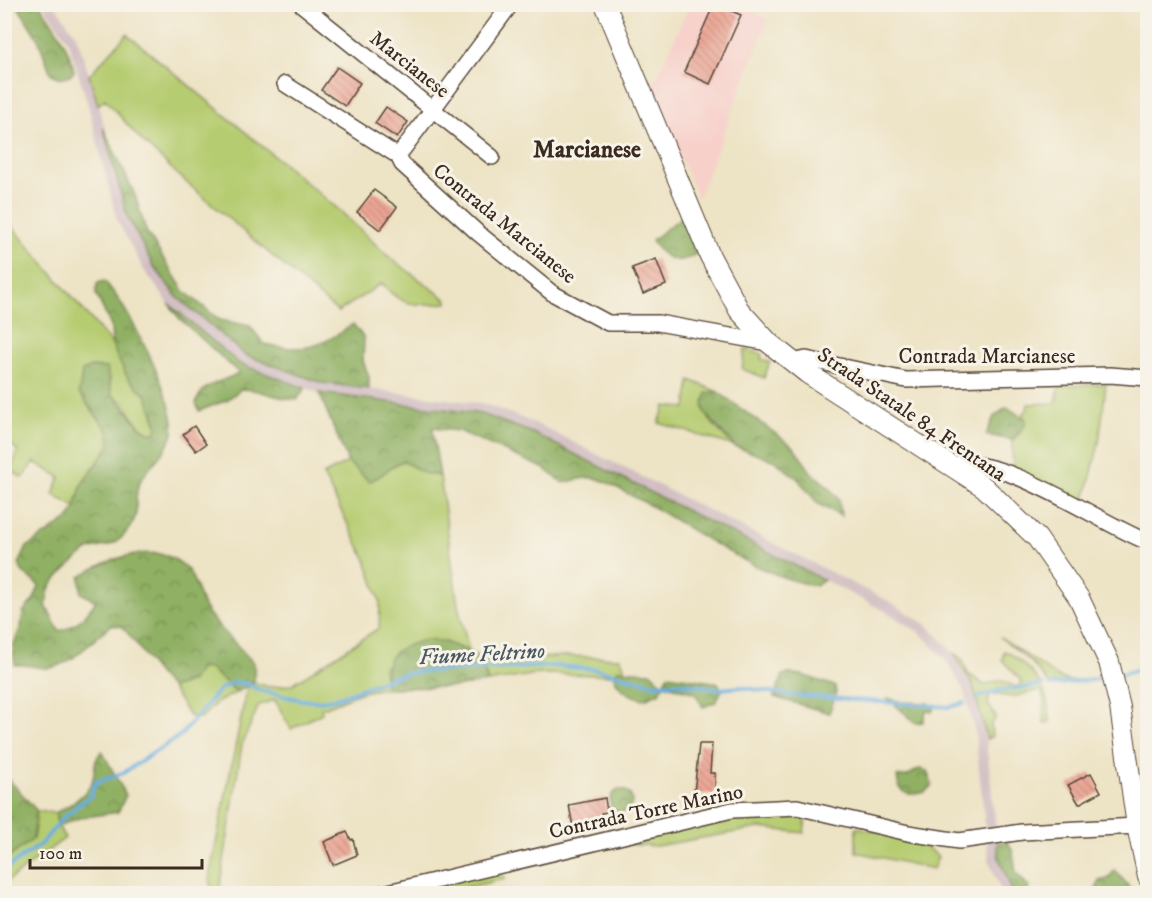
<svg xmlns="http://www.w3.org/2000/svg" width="1152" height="898" font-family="'IM FELL DW Pica',serif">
<defs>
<pattern id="forest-crowns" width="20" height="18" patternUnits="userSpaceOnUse" patternTransform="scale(1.5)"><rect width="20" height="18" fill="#90b063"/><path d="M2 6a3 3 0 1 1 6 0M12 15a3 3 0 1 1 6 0" fill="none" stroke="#778f51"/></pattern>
<pattern id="building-back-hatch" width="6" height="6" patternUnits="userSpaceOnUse" patternTransform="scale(1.5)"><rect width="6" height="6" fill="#eca594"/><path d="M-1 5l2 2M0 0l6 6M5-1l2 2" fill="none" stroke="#c08778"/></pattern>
</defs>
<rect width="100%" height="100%" fill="#f7f3e8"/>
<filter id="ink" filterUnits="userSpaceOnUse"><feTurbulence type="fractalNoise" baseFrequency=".0167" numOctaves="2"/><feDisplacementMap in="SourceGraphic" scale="12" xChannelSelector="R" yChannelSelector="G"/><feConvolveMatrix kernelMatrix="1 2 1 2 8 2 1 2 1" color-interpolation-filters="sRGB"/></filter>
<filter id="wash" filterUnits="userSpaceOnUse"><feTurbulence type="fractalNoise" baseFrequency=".008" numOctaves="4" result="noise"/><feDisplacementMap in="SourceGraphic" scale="24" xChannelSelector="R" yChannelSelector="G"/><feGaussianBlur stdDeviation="1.35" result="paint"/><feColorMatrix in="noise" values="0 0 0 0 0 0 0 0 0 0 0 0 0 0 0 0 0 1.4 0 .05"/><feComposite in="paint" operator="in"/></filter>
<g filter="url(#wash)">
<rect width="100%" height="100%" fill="#ede3c5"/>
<!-- built -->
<path fill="#f7d0ca" d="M689 5H743L768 20 698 198 646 83 657 77Z"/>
<!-- railway -->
<path fill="#d2bec2" d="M43 5H55L76 35 97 98 127 216 153 265 177 297 245 355 322 383 485 404 537 424 890 602 927 625 954 653 973 686 985 730 999 858 1013 893H1002L989 861 975 732 964 690 946 660 920 633 885 611 533 433 482 414 319 393 240 364 169 304 144 270 117 220 87 101 67 39Z"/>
<!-- green -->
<path fill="#b6cc71" stroke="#787b48" stroke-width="1.5" d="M127 34 338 209 388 256 447 300V303C416 306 401 307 382 283L338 312 186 182 140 139 105 99 98 105 89 75Z
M4 217 112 344 128 378 147 396 157 425 156 434 142 430 123 402 112 395 109 388 110 378 87 404 109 432 110 445 82 484 75 507 53 495 60 477 34 462 23 478 11 471 18 451 5 439 4 293 11 288 10 280 5 273Z
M745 349 762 354 761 359 770 362 764 378 742 369Z
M690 380 718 392 707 393C699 419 718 428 734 446L659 423 665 406 686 408Z
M1106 384 1099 443 1084 504 1013 471 1012 440 1020 433 1026 420 1022 415 1027 410 1028 404 1056 403 1059 386Z
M403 461 424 473 440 476 458 606 469 651 442 641 384 667 386 688 362 692 321 709 322 713 291 729 275 700 259 705 242 744 219 893 211 894 210 873 247 688 254 682 269 687 291 685 379 628 380 602 366 560 323 475 348 462 369 481C383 478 389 465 403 461Z
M1000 637 1058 677 1075 683 1051 686 1031 662Z
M1004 651C1012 653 1017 659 1023 664 1043 681 1049 696 1050 722L1044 723V701L1041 690 1013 697 990 694 988 704 996 717 991 726 992 736 987 739 973 686 954 653 963 660 968 674 985 685 1000 680 1016 687 1021 684 1020 679 1002 660Z
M563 656 621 658 625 670H618L613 675 538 674 488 682 480 657 496 662Z
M200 668H209L237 692 216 703 201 718 190 717 171 688 192 681Z
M37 811 55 813 58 826 65 838 5 883V860L33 839Z
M772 815 806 818 804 833 759 828 656 846 613 843 712 819Z
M856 827C884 833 919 836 938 857L933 869 856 852Z
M500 868 505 879 441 893 394 894Z"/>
<!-- forest -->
<path fill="url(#forest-crowns)" stroke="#666d40" stroke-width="1.5" d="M17 5H40C54 25 69 46 74 71L70 76 60 78 51 74 38 39Z
M103 127 135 195 146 231 184 291 220 320 250 326 264 344C303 353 320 348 353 324L364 338 363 361 369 377V389L322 383 245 355 177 297 153 265 127 216Z
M683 216 697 253C679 267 662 259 652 240Z
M104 281C125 300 179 406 173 433 167 455 140 472 137 491 134 509 141 513 128 530 114 549 107 544 89 550 84 552 56 578 52 584 48 589 47 599 46 606L59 631C77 627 86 615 96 601L81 593 80 577C106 559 156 540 184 566 195 575 197 596 205 608 218 629 238 644 254 664V682L237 692 209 668 200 669 192 681 171 688C150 670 141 645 121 626L111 625C93 639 72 666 48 668 37 669 27 663 15 665L13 646 21 626 23 612 34 599 39 586 22 571 19 564 27 547 68 519 74 511 82 484 110 445 109 432 79 393 82 371 91 367 107 368 112 395C126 404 138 435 156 433L157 425 147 396 128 378 117 357 112 344 111 326 96 294 97 283Z
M169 304 240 364 305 388 297 400C277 399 261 389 241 389L227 400 199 411 196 403C203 381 222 383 239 373L179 318Z
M718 392 794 447 811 472 830 488 839 500 841 516 818 504 798 479 775 461 734 446 705 413 703 405 707 393Z
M319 393 482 414 533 433 824 580 816 586C749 574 695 528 636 498 623 492 608 481 595 478 585 476 573 481 563 483L543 468 459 431 432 428 440 476 424 473 403 461C389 465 383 478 369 481L348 462Z
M1007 407 1026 420 1025 425 1012 440 986 435 994 417Z
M425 640 442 641 480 657 488 682 456 687 386 688C383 655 393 649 425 640Z
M618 670 650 672 663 684 668 675 718 683 722 690 716 702 703 707 695 693 664 684 659 693 644 699C631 697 618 689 613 675Z
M789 674 802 675 835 686 836 694 829 713 774 697 783 675Z
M887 698 902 702 927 703 935 707 932 712 926 711 923 722 916 723Z
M102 751 126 795 118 812 79 818 58 826 55 813C68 806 85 797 92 782 96 771 92 761 102 751Z
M919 769 927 771 932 785 925 792C909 796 899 796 897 777L907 776Z
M5 775 37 811 33 839 5 860Z
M610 801a11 11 0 1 1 22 0a11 11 0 1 1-22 0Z
M1007 841 1013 852 1016 873 1029 887 1027 893H1013L999 858 997 843Z
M1115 870 1134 893H1095L1099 881 1108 879Z"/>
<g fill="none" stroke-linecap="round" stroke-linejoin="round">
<!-- stream -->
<path stroke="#6aaee0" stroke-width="4" d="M1119 675 1148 667
M1050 685 1106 678
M978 697 998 691 1043 685
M4 870 40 845 65 816 90 796 96 782 123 773 181 735 220 689 234 682 247 684 262 691 302 700 318 701 334 699 396 676 414 672 555 666 595 669 653 684 679 683 720 689 740 687 788 695 949 707 964 703"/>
</g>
<g id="blocks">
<!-- building -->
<path fill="url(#building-back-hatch)" d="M714 4 741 15 710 84 684 72Z
M337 67 360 83 345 106 321 90Z
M386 107 408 122 397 138 375 123Z
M374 190 397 207 380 230 357 212Z
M656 259 666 285 643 294 632 268Z
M194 426 206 444 196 451 183 434Z
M699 744H712L710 773H715V794H694Z
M1091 773 1101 792 1079 804 1068 785Z
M605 798 607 812 601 813 602 819 573 827 569 805Z
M347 832 351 840 353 839 357 855 333 865 324 842Z"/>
</g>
</g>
<g filter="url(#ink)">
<use href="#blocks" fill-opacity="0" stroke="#564637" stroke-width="1.5"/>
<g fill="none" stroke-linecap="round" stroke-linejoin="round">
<!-- minor casing -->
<g stroke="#564637" stroke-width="18">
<path id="minor" d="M301 4 492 157
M285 84 398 156 402 164 478 233 552 293 608 323H658L769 343
M398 156 511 4
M793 362 806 359 906 380 1110 375 1148 378
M951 465C1004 454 1097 522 1148 542
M380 894 732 810 797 807 908 833 959 841 1022 832 1137 826"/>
</g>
<!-- major casing -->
<g stroke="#564637" stroke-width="22">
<path id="major" d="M605 4 710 256 739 310 769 343 807 373 984 487 1037 538 1079 598 1109 662 1120 707 1137 826 1148 877"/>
</g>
<!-- minor -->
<use href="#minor" stroke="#fff" stroke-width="15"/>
<!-- major -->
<use href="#major" stroke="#fff" stroke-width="20"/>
</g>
</g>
<g text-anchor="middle" stroke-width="6" stroke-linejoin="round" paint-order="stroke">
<!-- street labels -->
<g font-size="21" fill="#3b2a1e" stroke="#f7f3e8">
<text transform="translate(410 64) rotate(38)" y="7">Marcianese</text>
<text transform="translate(505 223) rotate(39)" y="7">Contrada Marcianese</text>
<text x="987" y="363">Contrada Marcianese</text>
<text transform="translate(912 414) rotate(34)" y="7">Strada Statale 84 Frentana</text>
<text transform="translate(646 811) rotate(-12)" y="7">Contrada Torre Marino</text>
</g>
<!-- water labels -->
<g font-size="22" font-style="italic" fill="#4b5862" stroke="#f7f3e8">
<text transform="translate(482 653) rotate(-3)" y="8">Fiume Feltrino</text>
</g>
<!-- quarter labels -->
<g font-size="24" font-weight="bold" fill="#3b2a1e" stroke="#f7f3e8">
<text x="587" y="157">Marcianese</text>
</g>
</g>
<!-- margin -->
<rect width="1152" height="898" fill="none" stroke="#f7f3e8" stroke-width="24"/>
<!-- scale -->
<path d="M30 859v9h172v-9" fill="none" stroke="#3b2a1e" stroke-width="3"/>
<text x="39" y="859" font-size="18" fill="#3b2a1e" stroke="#f7f3e8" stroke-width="4.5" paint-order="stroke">100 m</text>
</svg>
